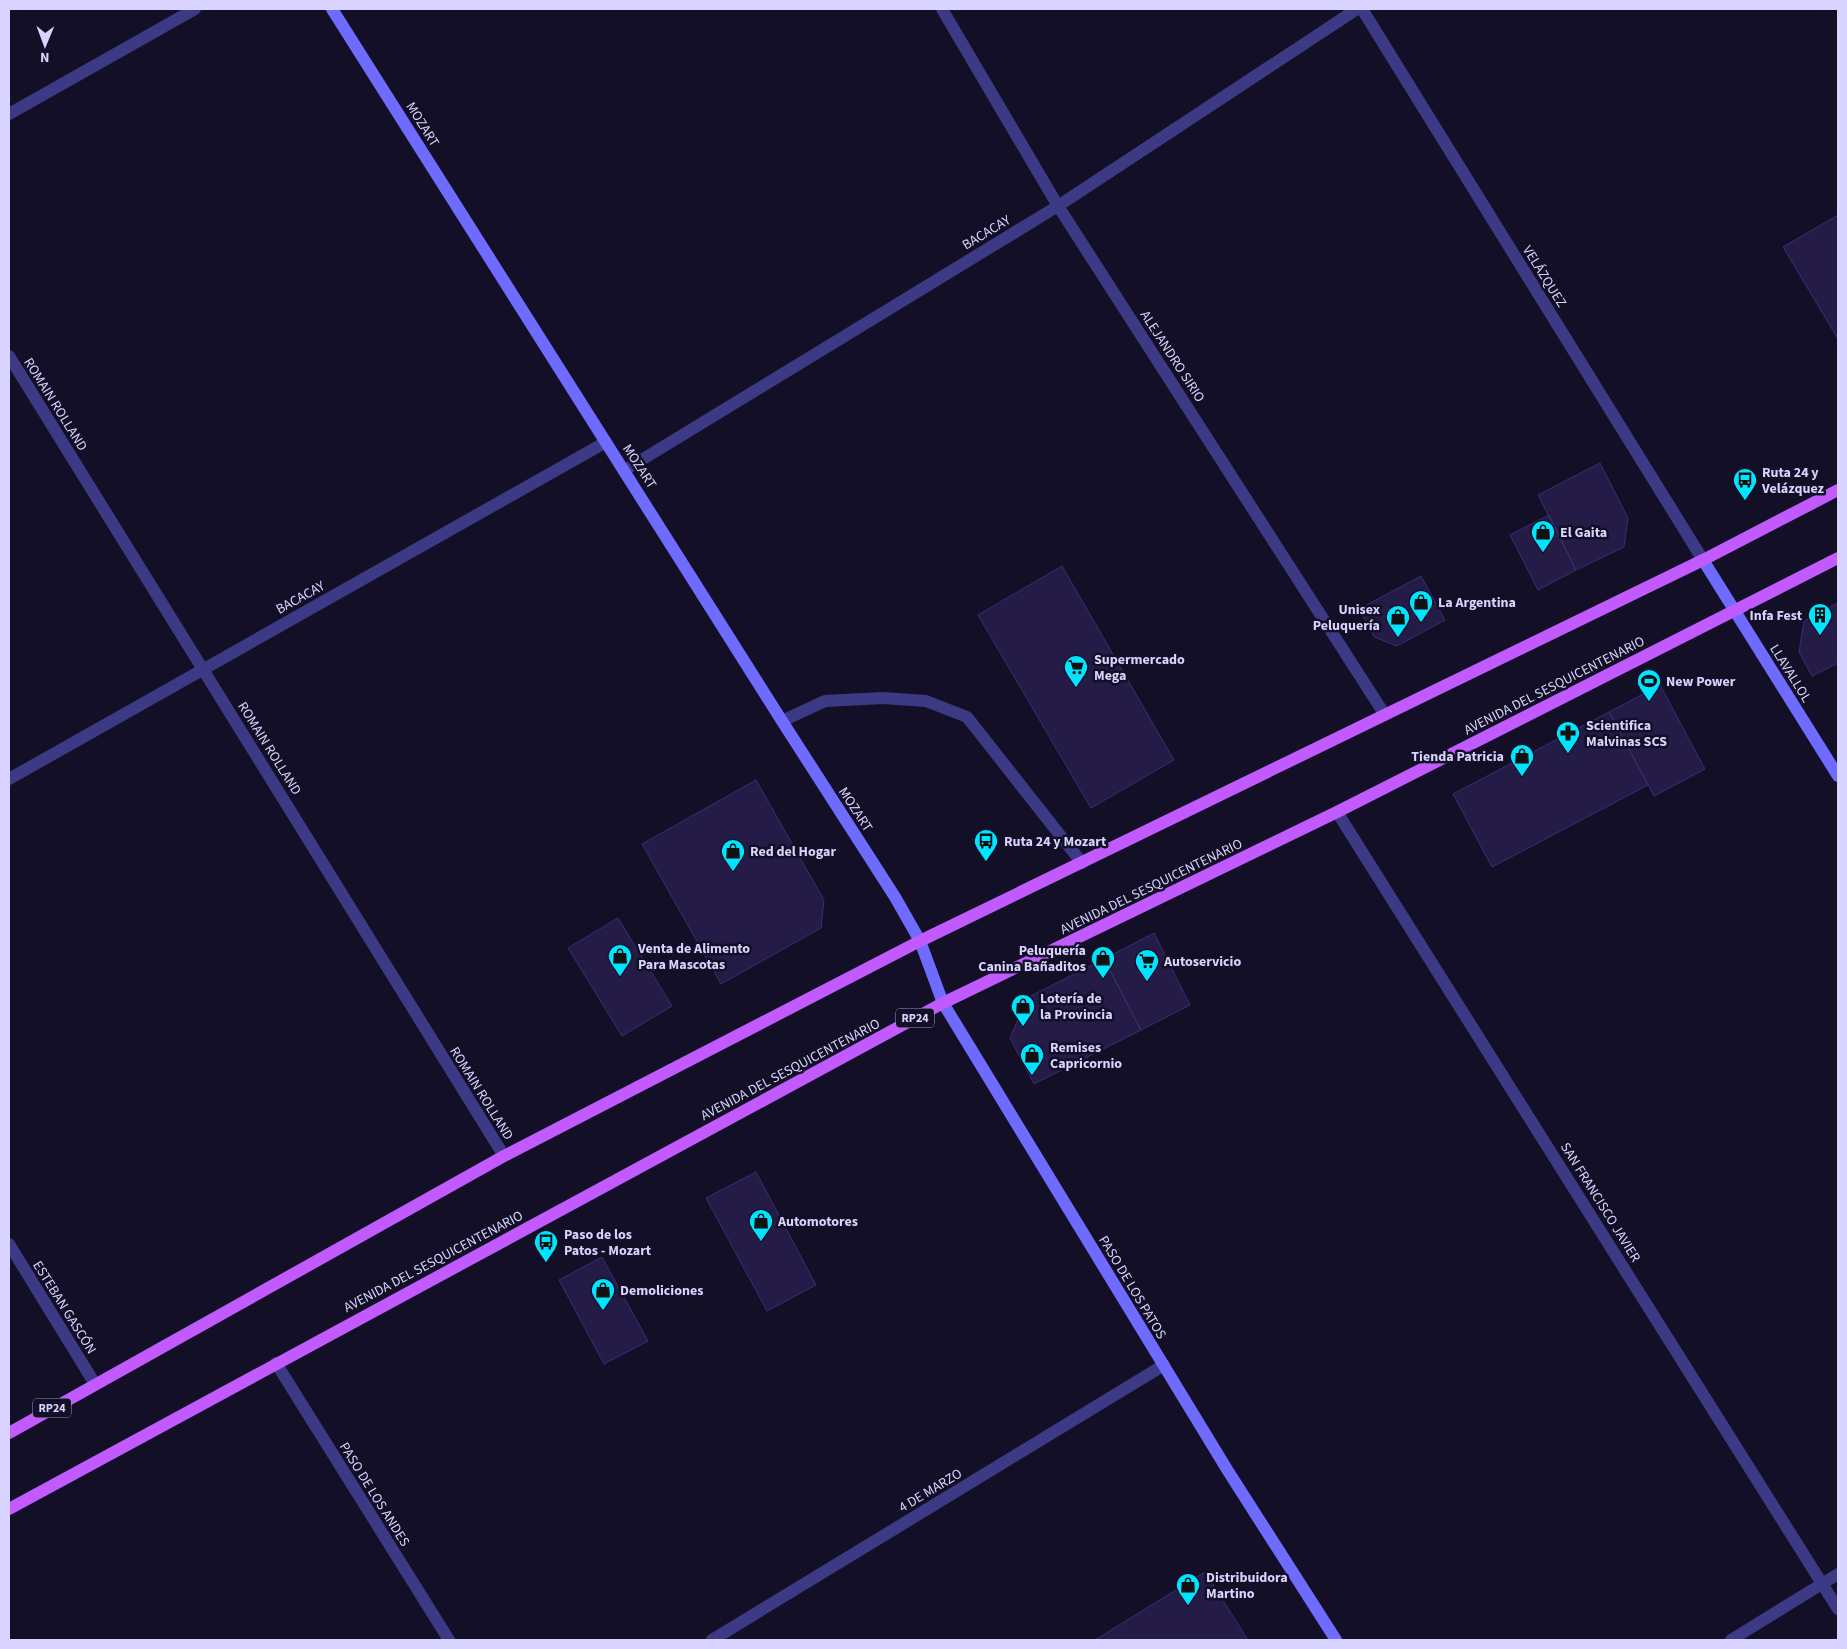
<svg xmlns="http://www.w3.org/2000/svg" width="1847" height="1649" font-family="'Source Sans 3',sans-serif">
<rect width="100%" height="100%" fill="#130f26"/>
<!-- building -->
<path fill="#241b47" stroke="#3b2d73" d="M1838 215V339L1783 247Z
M1600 463 1628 518 1624 547 1576 570 1538 495Z
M1549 515 1576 570 1538 590 1510 535Z
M1062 566 1174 760 1091 808 978 615Z
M1421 576 1445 620 1397 646 1374 637 1359 609Z
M1838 603V663L1812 676 1799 652 1804 621Z
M1660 685 1705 769 1654 796 1609 712Z
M1609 712 1648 785 1492 867 1453 794Z
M756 780 824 900 821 928 721 984 642 844Z
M618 918 672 1006 622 1036 568 948Z
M1154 933 1190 1005 1141 1030 1104 959Z
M1104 959 1141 1030 1034 1084 1010 1038 1027 998Z
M756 1172 816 1285 767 1311 706 1198Z
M602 1257 648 1341 604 1364 559 1280Z
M1205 1572 1248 1640H1095Z"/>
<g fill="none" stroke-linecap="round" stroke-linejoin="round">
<!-- lane -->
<path stroke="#3d3a85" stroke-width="12" d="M782 721 825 701 883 698 926 701 967 717 1082 863"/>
<!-- street -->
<path stroke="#3d3a85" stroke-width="12" d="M942 9 1058 206 1385 715
M1362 9 1703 560
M9 114 195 9
M9 356 504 1156
M625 470 1058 206 1357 9
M9 779 606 442
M1337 812 1838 1609
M9 1244 95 1384
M276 1363 449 1640
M712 1640 1164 1365
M1731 1640 1838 1574"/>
<!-- secondary -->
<path stroke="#6f6bff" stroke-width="12" d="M332 9 782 721 895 897 920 941 943 1003 1228 1471 1336 1640
M1703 560 1838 776"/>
<!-- primary -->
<path stroke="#c25bff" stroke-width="12" d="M9 1433 504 1156 920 941 1703 560 1838 490
M9 1509 943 1003 1337 812 1838 558"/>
</g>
<!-- icons -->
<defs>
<g id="bus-pin" transform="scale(1.25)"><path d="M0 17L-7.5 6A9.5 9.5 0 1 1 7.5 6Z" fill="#00e5ff" stroke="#130f26"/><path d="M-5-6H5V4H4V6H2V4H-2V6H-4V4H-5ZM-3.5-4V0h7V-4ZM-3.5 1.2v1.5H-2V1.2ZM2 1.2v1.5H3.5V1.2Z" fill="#111"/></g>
<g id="shop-pin" transform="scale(1.25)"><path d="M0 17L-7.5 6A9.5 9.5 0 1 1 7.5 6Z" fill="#00e5ff" stroke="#130f26"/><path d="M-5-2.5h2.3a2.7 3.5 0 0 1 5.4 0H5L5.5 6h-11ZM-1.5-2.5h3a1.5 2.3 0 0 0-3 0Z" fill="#111"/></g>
<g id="building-pin" transform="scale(1.25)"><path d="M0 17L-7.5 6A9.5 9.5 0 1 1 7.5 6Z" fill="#00e5ff" stroke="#130f26"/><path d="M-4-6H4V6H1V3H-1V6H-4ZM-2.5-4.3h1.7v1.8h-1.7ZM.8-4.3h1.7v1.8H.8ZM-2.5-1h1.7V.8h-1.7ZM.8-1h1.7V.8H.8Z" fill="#111"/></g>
<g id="supermarket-pin" transform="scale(1.25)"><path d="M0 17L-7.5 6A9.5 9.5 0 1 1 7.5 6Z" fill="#00e5ff" stroke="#130f26"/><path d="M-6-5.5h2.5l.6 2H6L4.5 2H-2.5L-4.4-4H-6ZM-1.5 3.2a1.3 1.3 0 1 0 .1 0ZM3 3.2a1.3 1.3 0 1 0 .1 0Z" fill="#111"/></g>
<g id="stadium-pin" transform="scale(1.25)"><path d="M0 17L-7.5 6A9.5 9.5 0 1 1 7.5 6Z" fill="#00e5ff" stroke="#130f26"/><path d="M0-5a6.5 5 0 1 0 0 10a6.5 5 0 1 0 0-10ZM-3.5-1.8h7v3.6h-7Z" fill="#111"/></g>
<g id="pharmacy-pin" transform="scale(1.25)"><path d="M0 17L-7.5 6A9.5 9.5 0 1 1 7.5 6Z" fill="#00e5ff" stroke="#130f26"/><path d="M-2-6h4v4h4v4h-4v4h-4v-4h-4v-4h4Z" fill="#111"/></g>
</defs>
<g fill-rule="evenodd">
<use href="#bus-pin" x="1745" y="480"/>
<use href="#shop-pin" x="1543" y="532"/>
<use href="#shop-pin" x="1421" y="602"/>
<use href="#building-pin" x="1820" y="615"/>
<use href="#shop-pin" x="1398" y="617"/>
<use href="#supermarket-pin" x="1076" y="667"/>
<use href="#stadium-pin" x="1649" y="681"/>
<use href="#pharmacy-pin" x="1568" y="733"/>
<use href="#shop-pin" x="1522" y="756"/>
<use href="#bus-pin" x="986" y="841"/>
<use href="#shop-pin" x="733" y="851"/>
<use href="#shop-pin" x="620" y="956"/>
<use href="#shop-pin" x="1103" y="958"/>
<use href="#supermarket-pin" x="1147" y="961"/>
<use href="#shop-pin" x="1023" y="1006"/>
<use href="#shop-pin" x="1032" y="1055"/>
<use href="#shop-pin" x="761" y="1221"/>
<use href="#bus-pin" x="546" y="1242"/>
<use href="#shop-pin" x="603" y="1290"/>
<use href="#shop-pin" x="1188" y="1585"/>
</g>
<g text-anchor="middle" stroke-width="5" stroke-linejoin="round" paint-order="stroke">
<!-- shield labels -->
<g fill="#130f26" stroke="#9e99be" stroke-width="1">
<rect x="896" y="1008.5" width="38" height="19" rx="4"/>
<rect x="33" y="1398.5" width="38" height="19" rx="4"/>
</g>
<g font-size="12" font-weight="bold" fill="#d9d4ff">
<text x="915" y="1022">RP24</text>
<text x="52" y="1412">RP24</text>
</g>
<!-- street labels -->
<g font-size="14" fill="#d9d4ff" stroke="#130f26">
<text transform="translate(423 124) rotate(58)" y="5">MOZART</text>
<text transform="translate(986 232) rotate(-31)" y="5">BACACAY</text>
<text transform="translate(1545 276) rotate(58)" y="5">VELÁZQUEZ</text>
<text transform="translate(1173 356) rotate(57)" y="5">ALEJANDRO SIRIO</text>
<text transform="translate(56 404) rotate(58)" y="5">ROMAIN ROLLAND</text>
<text transform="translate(640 466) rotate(57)" y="5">MOZART</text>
<text transform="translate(300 597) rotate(-29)" y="5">BACACAY</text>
<text transform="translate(1791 673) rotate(58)" y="5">LLAVALLOL</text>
<text transform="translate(1554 685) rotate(-27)" y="5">AVENIDA DEL SESQUICENTENARIO</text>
<text transform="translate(270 748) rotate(58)" y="5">ROMAIN ROLLAND</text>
<text transform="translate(856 809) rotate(57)" y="5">MOZART</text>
<text transform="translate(1151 886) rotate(-26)" y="5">AVENIDA DEL SESQUICENTENARIO</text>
<text transform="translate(790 1069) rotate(-28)" y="5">AVENIDA DEL SESQUICENTENARIO</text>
<text transform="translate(482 1093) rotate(58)" y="5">ROMAIN ROLLAND</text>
<text transform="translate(1601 1202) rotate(58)" y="5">SAN FRANCISCO JAVIER</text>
<text transform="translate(433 1261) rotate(-28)" y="5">AVENIDA DEL SESQUICENTENARIO</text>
<text transform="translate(1133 1287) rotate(59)" y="5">PASO DE LOS PATOS</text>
<text transform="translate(65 1307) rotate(58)" y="5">ESTEBAN GASCÓN</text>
<text transform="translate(930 1490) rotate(-31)" y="5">4 DE MARZO</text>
<text transform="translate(375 1494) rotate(58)" y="5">PASO DE LOS ANDES</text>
</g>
<!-- poi labels -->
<g font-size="14" font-weight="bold" fill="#d9d4ff" stroke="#130f26" text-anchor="start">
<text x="1762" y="477">Ruta 24 y<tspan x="1762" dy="16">Velázquez</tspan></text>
<text x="1560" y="537">El Gaita</text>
<text x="1438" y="607">La Argentina</text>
<text x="1380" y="614" text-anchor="end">Unisex<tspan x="1380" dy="16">Peluquería</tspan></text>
<text x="1802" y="620" text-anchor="end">Infa Fest</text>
<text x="1094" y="664">Supermercado<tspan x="1094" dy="16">Mega</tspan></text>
<text x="1666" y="686">New Power</text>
<text x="1586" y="730">Scientifica<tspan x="1586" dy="16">Malvinas SCS</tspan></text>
<text x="1504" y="761" text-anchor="end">Tienda Patricia</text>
<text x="1004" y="846">Ruta 24 y Mozart</text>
<text x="750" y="856">Red del Hogar</text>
<text x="638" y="953">Venta de Alimento<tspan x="638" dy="16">Para Mascotas</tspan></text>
<text x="1086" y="955" text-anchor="end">Peluquería<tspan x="1086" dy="16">Canina Bañaditos</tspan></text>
<text x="1164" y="966">Autoservicio</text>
<text x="1040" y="1003">Lotería de<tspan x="1040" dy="16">la Provincia</tspan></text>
<text x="1050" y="1052">Remises<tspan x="1050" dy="16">Capricornio</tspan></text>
<text x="778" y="1226">Automotores</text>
<text x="564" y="1239">Paso de los<tspan x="564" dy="16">Patos - Mozart</tspan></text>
<text x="620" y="1295">Demoliciones</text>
<text x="1206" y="1582">Distribuidora<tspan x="1206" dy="16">Martino</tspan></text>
</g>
</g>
<!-- border -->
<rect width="1847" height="1649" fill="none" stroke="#d9d4ff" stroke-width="20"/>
<!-- north arrow -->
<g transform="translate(45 45) rotate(181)" stroke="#130f26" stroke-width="4" paint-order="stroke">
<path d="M0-4L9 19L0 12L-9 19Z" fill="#d9d4ff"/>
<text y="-8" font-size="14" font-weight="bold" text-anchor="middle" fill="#d9d4ff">N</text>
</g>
</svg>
